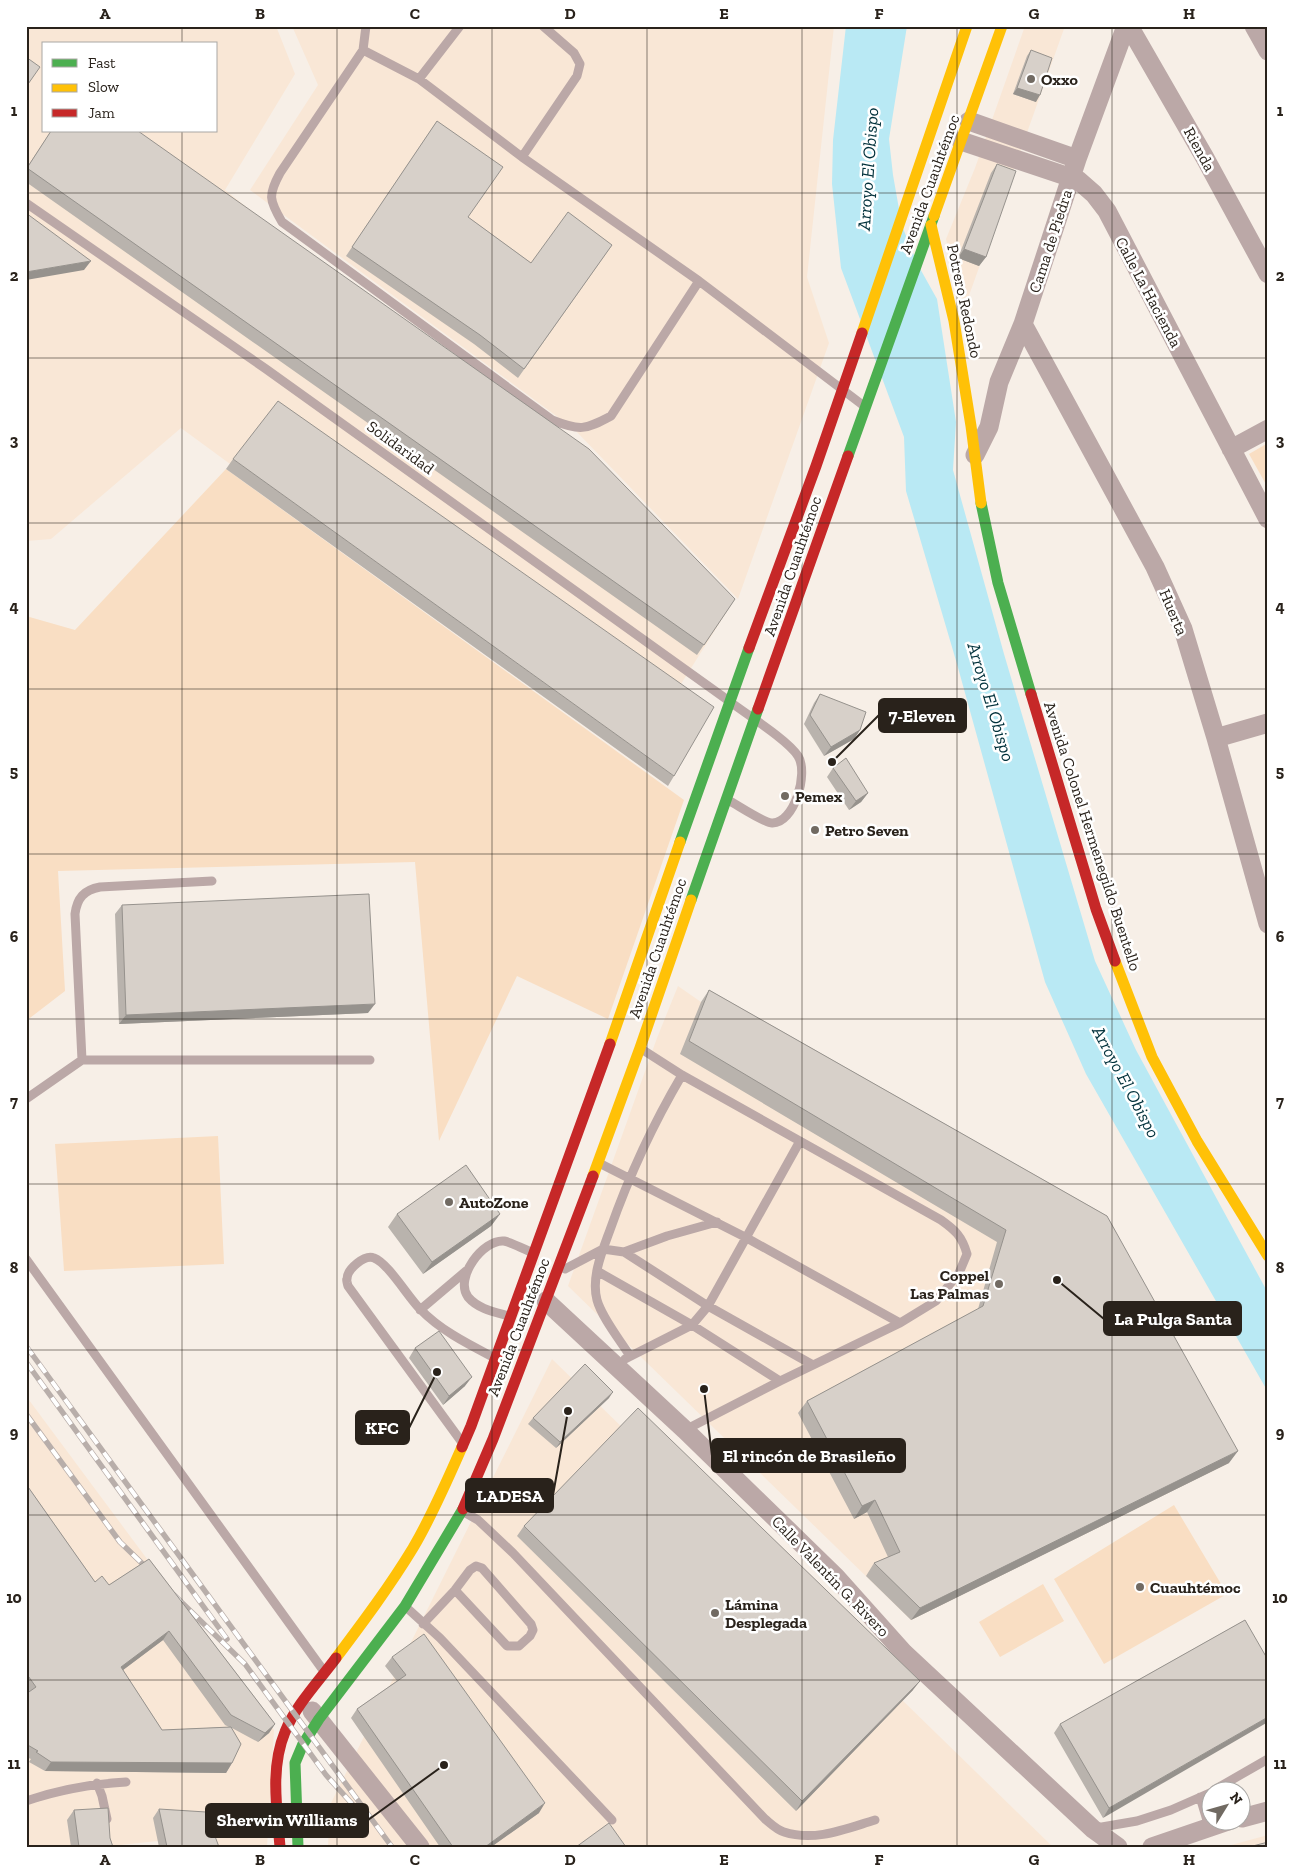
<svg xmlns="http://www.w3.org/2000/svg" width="1294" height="1873" font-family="'Zilla Slab',serif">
<rect width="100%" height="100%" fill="#f7efe7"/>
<!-- built -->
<path fill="#f9e7d6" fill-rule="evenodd" d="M26 26H276L295 74 225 190 561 458 729 608 633 760 181 428 51 539 26 541ZM44 44H216V131H44Z
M292 26H834L807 277 829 343 738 599 574 429 250 190 318 85Z
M1025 26H1065L966 304 960 300 946 239 975 168Z
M678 986 701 1002 1098 1228 1229 1463 911 1620 568 1286 657 1038Z
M552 1359 1053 1847H328L330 1805Z
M26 1396 274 1730 267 1847H159L158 1841 101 1847H31L26 1841Z
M1268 1835V1847H1224Z"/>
<!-- green -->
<path fill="#f9dec3" d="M1268 443V488L1249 454Z
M226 469 684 800 608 1019 517 976 439 1141 415 862 58 871 65 991 26 1021V616L75 630Z
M218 1136 224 1264 64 1271 55 1144Z
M1174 1505 1227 1594 1104 1664 1054 1579Z
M1043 1584 1064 1621 1000 1657 979 1622Z"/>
<!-- water -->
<path fill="#b9e9f4" d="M846 26H907L889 139 893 175 902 226 918 265 937 299 956 422 953 470 1004 654 1095 961 1136 1050 1268 1293V1392L1086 1074 1045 982 957 664 906 491 904 437 841 268 832 184 833 140Z"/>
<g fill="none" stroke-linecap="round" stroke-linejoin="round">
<!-- lane -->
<path stroke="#bba8a7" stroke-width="9" d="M366 26 363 50 280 173C268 195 269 200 282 222L552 420C580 431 585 430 611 416L699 281
M363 50 419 79 522 157 699 281 864 406
M419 79 460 26
M522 157 577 76 580 64 574 53 543 26
M26 203 266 369 729 701C746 714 788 740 798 756 809 773 794 824 772 823 764 823 736 804 728 800
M643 1050 682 1075 941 1220C955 1230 962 1236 967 1254L959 1273 936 1301 900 1323 780 1381 685 1430
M82 1060 75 914C77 898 84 890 100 887L212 881
M26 1099 82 1060H370
M601 1164 745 1237 900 1323
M624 1252 667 1236 717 1222
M26 1259 323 1670
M565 1269 603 1249 624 1252 708 1306 813 1365
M597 1271 692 1325 780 1381
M420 1310 466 1271
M509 1316C495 1312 478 1309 468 1297 454 1278 483 1239 504 1241 513 1243 524 1249 533 1253
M630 1356C620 1340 602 1318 597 1300 591 1277 602 1252 610 1230 629 1176 653 1124 682 1075
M625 1359 692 1325 708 1306 800 1141
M461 1441 348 1286C348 1286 346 1279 347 1279 347 1269 365 1254 374 1258 388 1263 408 1297 420 1309 440 1330 468 1344 493 1357
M464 1512 478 1520 513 1553 765 1819C771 1824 777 1830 784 1832 815 1842 845 1829 875 1820
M407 1608 440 1638 612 1820
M423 1624 455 1590 470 1570 476 1566 482 1568 531 1624 533 1630 530 1636 519 1646H507L455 1590
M97 1783 102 1796 107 1819
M1214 1790 1268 1759
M1200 1797 1209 1827
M26 1801C58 1790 92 1784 126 1782
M1096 1828 1137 1821 1171 1810 1212 1792"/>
<!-- street -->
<path stroke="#bba8a7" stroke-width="19" d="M1129 26 1205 158 1268 274
M1254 26 1268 51
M969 121 1077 159
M961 141 1078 180 1094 194 1107 211 1268 519
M1023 324 1155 567 1183 629 1216 738 1268 924
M1231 449 1268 429
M975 455 989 427 999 382 1023 324 1077 159 1126 26
M1216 738 1268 723
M546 1301 685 1430 836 1577 904 1653 1093 1829 1118 1847
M312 1711 420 1847
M1242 1818 1268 1811
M1152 1847 1231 1820"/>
<!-- fast -->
<path stroke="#4caf50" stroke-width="11" d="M848 456 934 216
M981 503 998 583 1031 694
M680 842 749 648
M691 900 758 709
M298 1847 295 1763 303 1744 319 1719 405 1606 463 1509"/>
<!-- slow -->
<path stroke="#ffc107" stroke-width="11" d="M934 216 1002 26
M931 225 954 321 971 426 981 503
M862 333 967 26
M1115 961 1152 1057 1197 1141 1268 1256
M610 1044 680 842
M593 1176 640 1048 691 900
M336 1658C363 1622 390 1586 413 1548 432 1516 447 1481 462 1447"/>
<!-- jam -->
<path stroke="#c62828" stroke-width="11" d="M749 648 816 466 862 333
M1031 694 1096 909 1115 961
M758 709 848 456
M462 1447 471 1426 610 1044
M463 1509 493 1439 593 1176
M280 1847C277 1809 270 1768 285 1732 295 1706 319 1681 336 1658"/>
<!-- rail casing -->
<g stroke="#b8aeaa" stroke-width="5.5">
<path id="rail" d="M26 1346 392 1847
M26 1362 227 1639
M26 1414 120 1542 151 1572
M174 1595 245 1664 326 1775 354 1806"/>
</g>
<!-- rail -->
<use href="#rail" stroke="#fff" stroke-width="4" stroke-dasharray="11" stroke-linecap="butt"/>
</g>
<!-- wall -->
<path fill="#b9b3ad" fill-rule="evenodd" d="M1031 50 1036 102 1013 94 1027 56Z
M437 121 468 217 531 263 612 245 518 378 474 344 346 256Z
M51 131 735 599 697 655 26 182V169Z
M997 164 986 257 979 266 958 258 991 173Z
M233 459 674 776 668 786 226 469Z
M820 694 860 730 854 739 824 756 804 724 814 703Z
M833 768 868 793 861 802 849 810 827 777Z
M122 905 368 1013 119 1024 115 914Z
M709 990 1107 1216 1229 1463 911 1620 866 1576 874 1563 888 1557 867 1512 854 1519 798 1413 807 1401 978 1309 997 1242 680 1054 701 1002Z
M397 1214H500L491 1226 423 1274 388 1227Z
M415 1348 465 1386 443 1405 409 1358Z
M609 1398 556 1448 528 1424 533 1418Z
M26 1484 95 1582 109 1585 149 1559 275 1724 269 1733 258 1742 232 1728V1763L226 1773 45 1771 29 1762 31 1759 26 1757V1694L28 1693 26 1691ZM163 1640 225 1725 229 1727 162 1730 123 1670Z
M524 1526 913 1690 796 1811 517 1536Z
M1245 1620 1103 1818 1054 1733 1060 1724Z
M392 1657 539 1813 491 1847H440L351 1718 357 1709 397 1681 385 1666Z
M159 1809 219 1847H159L153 1818Z
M74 1810 110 1838 113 1847H71L67 1820Z"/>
<!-- shaded-wall -->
<path fill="#96928d" d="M1017 88 1040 95 1036 102 1013 94Z
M964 249 986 257 979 266 958 258Z
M91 261 84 270 26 280V272Z
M860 730 854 739 824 756 831 747Z
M868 793 861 802 849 810 856 801Z
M375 1004 368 1013 119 1024 126 1015Z
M500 1214 491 1226 423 1274 432 1262Z
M472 1377 465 1386 443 1405 449 1396Z
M613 1392 609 1398 556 1448 560 1442Z
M1238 1451 1229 1463 911 1620 920 1608Z
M875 1500 867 1512 854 1519 862 1506Z
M169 1631 163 1640 115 1676 121 1667Z
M920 1681 913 1690 796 1811 802 1801Z
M1268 1717V1722L1103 1818 1109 1808Z
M275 1724 269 1733 258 1742 265 1733Z
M51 1762 232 1763 226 1773 45 1771Z
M545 1803 539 1813 491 1847H485Z"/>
<!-- building -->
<path fill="#d7d0c9" stroke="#96928d" d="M1031 50 1052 58 1040 95 1017 88Z
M26 57 40 67 26 87Z
M437 121 503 167 468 217 531 263 568 212 612 245 524 369 480 335 352 247Z
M51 131H138L589 449 735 599 704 645 27 168Z
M997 164 1016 171 986 257 964 249Z
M26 213 91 261 26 272Z
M278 401 714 707 674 776 233 459Z
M820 694 866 712 860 730 831 747 810 715Z
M846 758 868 793 856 801 833 768Z
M369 894 375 1004 126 1015 122 905Z
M709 990 1107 1216 1238 1451 920 1608 874 1563 900 1552 875 1500 862 1506 807 1401 983 1306 1006 1230 689 1041Z
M466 1165 500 1214 432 1262 397 1214Z
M439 1331 472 1377 449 1396 415 1348Z
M585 1364 613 1392 560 1442 533 1418Z
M638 1408 920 1681 802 1801 524 1526Z
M26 1484 95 1582 102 1576 109 1585 149 1559 275 1724 265 1733 231 1715 169 1631 121 1667 162 1730 231 1727 241 1744 232 1763 51 1762 36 1752 38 1751 26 1744V1694L36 1687 26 1673Z
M1245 1620 1268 1660V1717L1109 1808 1060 1724Z
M424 1634 545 1803 485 1847H453L357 1709 406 1675 392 1657Z
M108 1808 110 1838 113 1847H79L74 1810Z
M159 1809 206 1812 219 1847H167Z
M609 1823 626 1847H576Z
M1268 1842V1847H1249Z"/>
<!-- grid -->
<path fill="none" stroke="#29221b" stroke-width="1" stroke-opacity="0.55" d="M182 26V44M337 26V1847M492 26V1847M647 26V1847M802 26V1847M957 26V1847M1112 26V1847M182 131V1847M26 193H1268M26 358H1268M26 523H1268M26 689H1268M26 854H1268M26 1019H1268M26 1184H1268M26 1350H1268M26 1515H1268M26 1680H1268"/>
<!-- markers -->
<g fill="#716a62" stroke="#fff" stroke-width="2">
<circle cx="1031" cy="79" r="5"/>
<circle cx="785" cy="796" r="5"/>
<circle cx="815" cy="830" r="5"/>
<circle cx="449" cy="1202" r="5"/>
<circle cx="999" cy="1284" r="5"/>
<circle cx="1140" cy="1587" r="5"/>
<circle cx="715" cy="1613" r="5"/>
</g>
<g text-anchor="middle" stroke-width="5" stroke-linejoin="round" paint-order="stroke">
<!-- poi labels -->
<g font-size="16" font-weight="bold" fill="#29221b" stroke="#fff" text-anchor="start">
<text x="1041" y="85">Oxxo</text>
<text x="795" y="802">Pemex</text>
<text x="825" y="836">Petro Seven</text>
<text x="459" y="1208">AutoZone</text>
<text x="989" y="1281" text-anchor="end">Coppel<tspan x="989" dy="18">Las Palmas</tspan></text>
<text x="1150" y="1593">Cuauhtémoc</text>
<text x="725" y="1610">Lámina<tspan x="725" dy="18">Desplegada</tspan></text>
</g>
<!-- street labels -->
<g font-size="16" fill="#29221b" stroke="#fff">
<text transform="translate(1200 149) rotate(61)" y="6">Rienda</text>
<text transform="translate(929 184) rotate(-70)" y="6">Avenida Cuauhtémoc</text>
<text transform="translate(1050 241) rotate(-72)" y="6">Cama de Piedra</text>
<text transform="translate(1149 292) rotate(62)" y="6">Calle La Hacienda</text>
<text transform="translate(965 301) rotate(78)" y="6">Potrero Redondo</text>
<text transform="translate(401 447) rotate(36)" y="6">Solidaridad</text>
<text transform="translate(792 566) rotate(-71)" y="6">Avenida Cuauhtémoc</text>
<text transform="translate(1174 612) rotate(67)" y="6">Huerta</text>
<text transform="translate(1093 836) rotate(72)" y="6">Avenida Colonel Hermenegildo Buentello</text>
<text transform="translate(657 948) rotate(-71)" y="6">Avenida Cuauhtémoc</text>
<text transform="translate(518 1327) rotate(-69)" y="6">Avenida Cuauhtémoc</text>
<text transform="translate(831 1576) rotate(46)" y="6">Calle Valentín G. Rivero</text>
</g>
<!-- water labels -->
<g font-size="18" font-style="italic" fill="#01313b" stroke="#fff">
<text transform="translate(868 169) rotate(-86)" y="6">Arroyo El Obispo</text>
<text transform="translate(991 702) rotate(73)" y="6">Arroyo El Obispo</text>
<text transform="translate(1126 1082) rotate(62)" y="6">Arroyo El Obispo</text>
</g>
</g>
<!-- callouts -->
<path fill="none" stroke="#29221b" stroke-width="2" d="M832 762L879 715M1057 1280L1104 1319M437 1372L409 1428M704 1389L712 1456M568 1411L553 1495M444 1765L368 1820"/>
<g fill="#29221b" stroke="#fff" stroke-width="2">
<circle cx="832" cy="762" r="5"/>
<circle cx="1057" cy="1280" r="5"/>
<circle cx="437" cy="1372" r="5"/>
<circle cx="704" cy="1389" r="5"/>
<circle cx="568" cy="1411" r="5"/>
<circle cx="444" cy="1765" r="5"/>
</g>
<g fill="#29221b" stroke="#29221b" stroke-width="2">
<rect x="879" y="699" width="87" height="33" rx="5"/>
<rect x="1104" y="1302" width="137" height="33" rx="5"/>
<rect x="356" y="1411" width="53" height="33" rx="5"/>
<rect x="712" y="1439" width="193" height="33" rx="5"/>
<rect x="466" y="1479" width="87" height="33" rx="5"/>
<rect x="206" y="1804" width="162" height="33" rx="5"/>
</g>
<g font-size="18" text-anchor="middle" font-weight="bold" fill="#fff">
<text x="922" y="722">7-Eleven</text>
<text x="1173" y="1325">La Pulga Santa</text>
<text x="382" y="1434">KFC</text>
<text x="809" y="1462">El rincón de Brasileño</text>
<text x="510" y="1502">LADESA</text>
<text x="287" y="1826">Sherwin Williams</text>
</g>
<!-- border -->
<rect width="1294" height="1873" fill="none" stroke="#ffffff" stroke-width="55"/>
<!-- legend -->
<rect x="42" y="42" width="175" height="90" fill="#ffffff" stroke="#a9a7a4"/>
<rect x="52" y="59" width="25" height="8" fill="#4caf50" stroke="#a9a7a4"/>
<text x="88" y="68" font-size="15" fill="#29221b">Fast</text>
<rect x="52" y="84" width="25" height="8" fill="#ffc107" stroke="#a9a7a4"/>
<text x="88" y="92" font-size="15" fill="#29221b">Slow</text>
<rect x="52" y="109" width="25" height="8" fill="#c62828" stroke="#a9a7a4"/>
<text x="88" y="118" font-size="15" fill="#29221b">Jam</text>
<!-- north arrow -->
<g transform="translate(1226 1806) rotate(53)"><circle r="24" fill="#ffffff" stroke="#a9a7a4"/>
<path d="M0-4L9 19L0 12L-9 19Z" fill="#716a62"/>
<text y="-8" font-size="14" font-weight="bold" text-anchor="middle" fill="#29221b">N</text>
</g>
<rect x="28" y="28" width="1238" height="1818" fill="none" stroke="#29221b" stroke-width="2"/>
<g font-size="16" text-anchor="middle" font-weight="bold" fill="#29221b">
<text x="105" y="19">A</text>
<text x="260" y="19">B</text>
<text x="415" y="19">C</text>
<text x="570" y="19">D</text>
<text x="724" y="19">E</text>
<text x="879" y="19">F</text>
<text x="1034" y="19">G</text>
<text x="1189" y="19">H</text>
<text x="14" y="116">1</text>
<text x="1280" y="116">1</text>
<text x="14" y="281">2</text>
<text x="1280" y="281">2</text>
<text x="14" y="446">3</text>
<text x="1280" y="446">3</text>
<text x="14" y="612">4</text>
<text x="1280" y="612">4</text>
<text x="14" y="777">5</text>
<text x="1280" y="777">5</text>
<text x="14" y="942">6</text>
<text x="1280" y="942">6</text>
<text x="14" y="1107">7</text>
<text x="1280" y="1107">7</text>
<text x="14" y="1273">8</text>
<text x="1280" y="1273">8</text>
<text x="14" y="1438">9</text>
<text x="1280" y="1438">9</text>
<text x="14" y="1603">10</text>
<text x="1280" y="1603">10</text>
<text x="14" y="1769">11</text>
<text x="1280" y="1769">11</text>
<text x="105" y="1865">A</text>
<text x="260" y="1865">B</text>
<text x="415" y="1865">C</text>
<text x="570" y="1865">D</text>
<text x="724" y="1865">E</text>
<text x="879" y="1865">F</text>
<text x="1034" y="1865">G</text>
<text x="1189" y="1865">H</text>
</g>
</svg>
